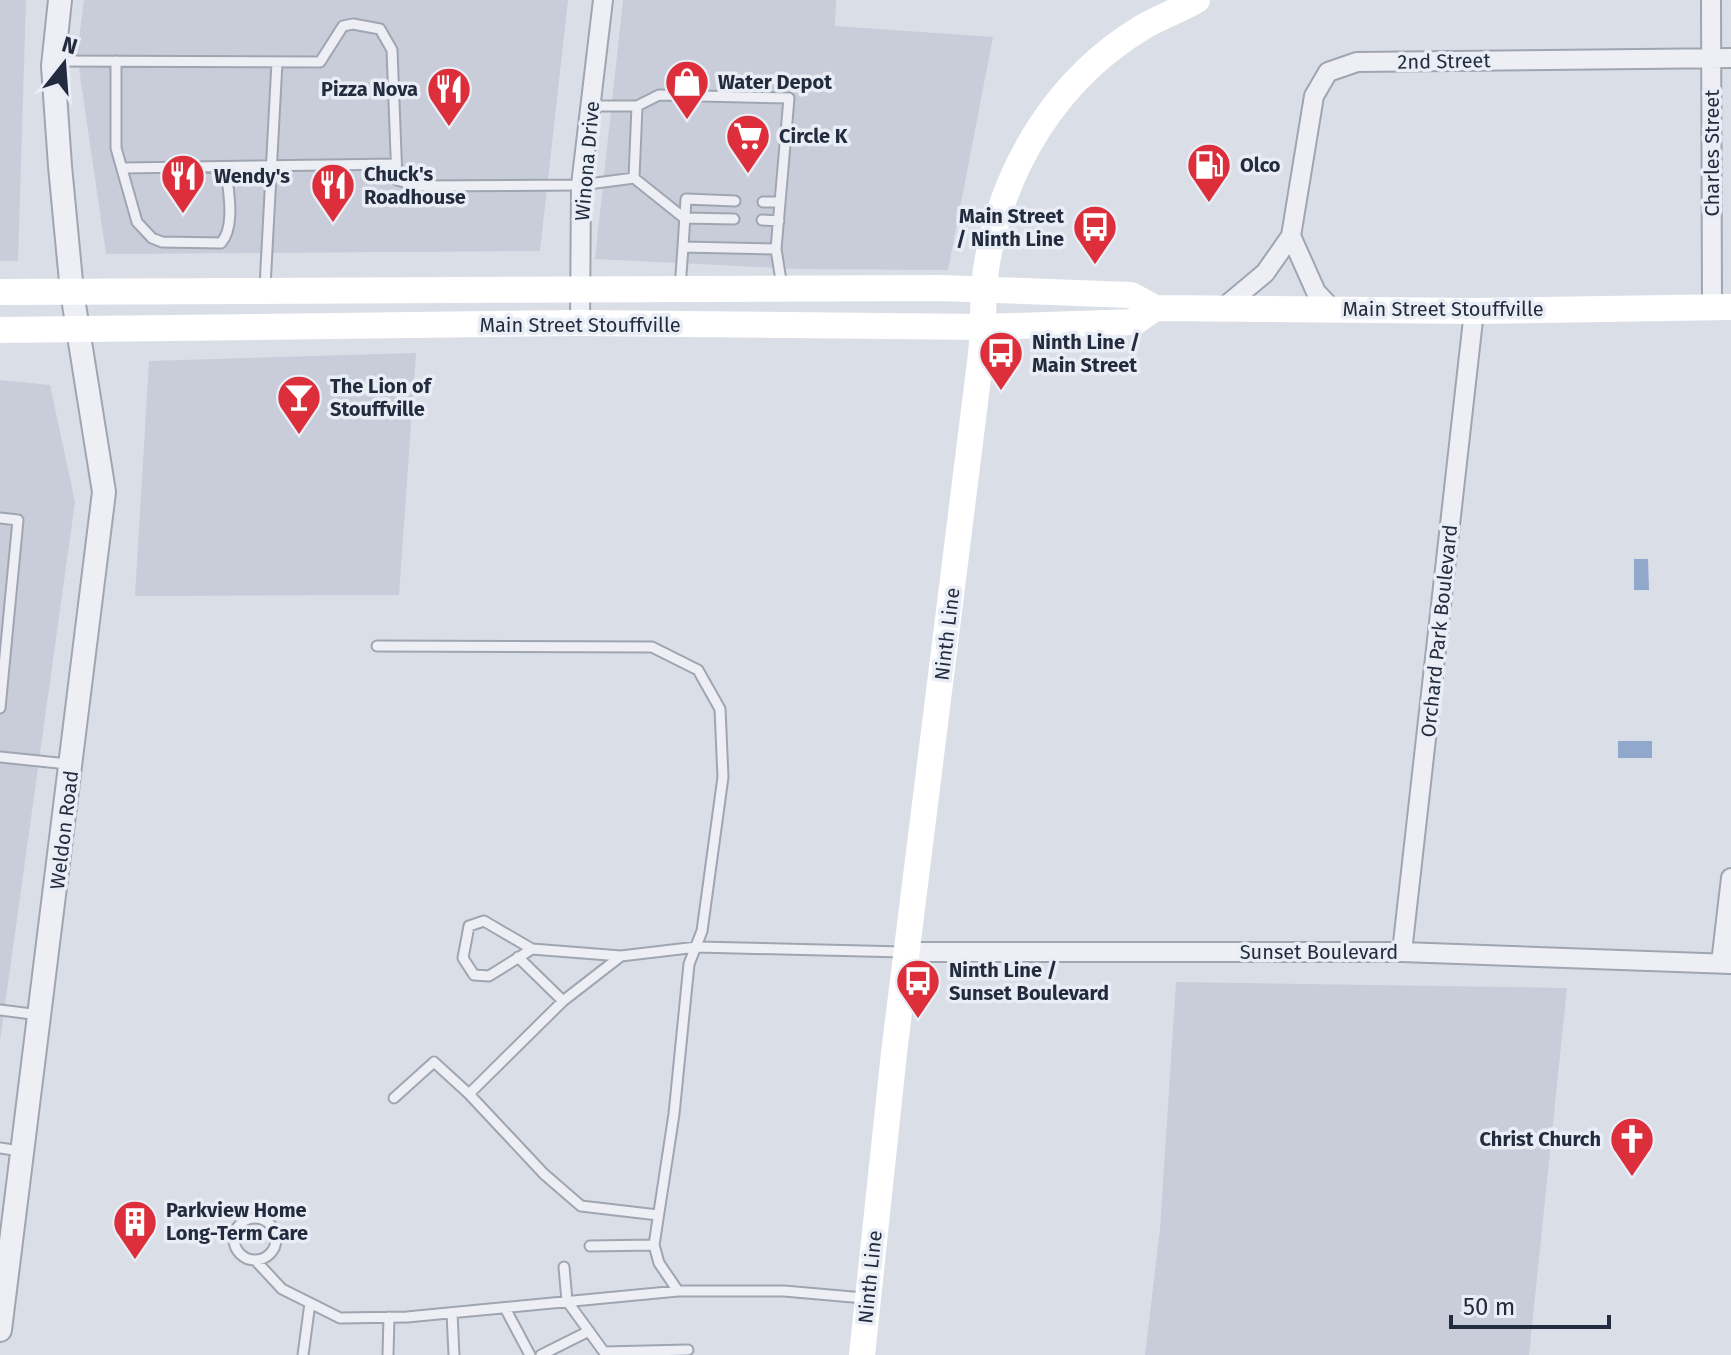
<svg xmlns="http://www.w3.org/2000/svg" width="1731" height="1355" font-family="'Fira Sans',sans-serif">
<rect width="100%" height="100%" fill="#dadee7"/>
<!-- built -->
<path fill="#c8cdd9" d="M0 0H26L18 261H0Z
M84 0H568L540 251 106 254 77 55Z
M623 0H836L835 26 993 37 948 270 798 269 595 259Z
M416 353 399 595 135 596 149 361Z
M0 380 50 385 75 502 0 1041Z
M1176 982 1567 988 1529 1355H1145L1160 1229Z"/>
<!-- water -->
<path fill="#90a8cc" d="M1634 559H1648L1649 590H1634Z
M1618 741H1652V758H1618Z"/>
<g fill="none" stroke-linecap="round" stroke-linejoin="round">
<!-- service casing -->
<g stroke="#9fa5b1" stroke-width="13">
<path id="service" d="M54 61 320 62 343 26 353 24 380 29 392 50 397 180 418 186 581 185 634 178 684 218 734 219
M116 61V148L137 222 152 238 162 242 221 243C236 226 228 190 226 169
M590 106H637L634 178
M637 106 659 95 789 98 776 249
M124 168 396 164
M763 202H780
M762 220 779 221
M683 247 686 199 735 201
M265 287 277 62
M680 288 683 247 776 249 782 287
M0 518 18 520 0 708
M377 646 652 647 698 670 720 709 723 777 702 931 689 964 674 1114 654 1245 659 1263 678 1291
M0 757 68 764
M532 949 489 976 474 975 463 958 469 926 484 921 532 949 621 956
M518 957 563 1001
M0 1010 40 1015
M394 1098 434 1062 469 1094
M0 1148 20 1151
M658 1215 581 1206 544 1174 469 1094 563 1001 621 956 697 947 903 952
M234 1239a21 21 0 1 1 42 0a21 21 0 1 1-42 0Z
M590 1246 654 1245
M256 1261 282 1289 340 1318 407 1317 678 1291H784L864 1298
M564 1267 567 1301 604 1352 688 1350
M505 1308 530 1355
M452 1313 454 1355
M303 1355 310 1303
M388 1355 389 1317
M541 1355 589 1331"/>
</g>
<!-- minor casing -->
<g stroke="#9fa5b1" stroke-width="22">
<path id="minor" d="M1711 0 1712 307
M1291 236 1316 292 1332 309
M1222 309 1265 273 1291 236 1314 96 1328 72 1357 62 1731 58
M580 323 581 185 603 0
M908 952H1402L1731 964
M1402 952 1474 311
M1721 963 1731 878"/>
</g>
<!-- tertiary casing -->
<g stroke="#9fa5b1" stroke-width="26">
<path id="tertiary" d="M0 1330 104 492 72 292 60 166 53 66 60 0"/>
</g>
<!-- service -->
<use href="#service" stroke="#edeff5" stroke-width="9"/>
<!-- minor -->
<use href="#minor" stroke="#edeff5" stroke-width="18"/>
<!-- tertiary -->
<use href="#tertiary" stroke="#edeff5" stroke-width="22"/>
<!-- secondary -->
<path stroke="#fff" stroke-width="26" d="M0 292 940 288 1131 295 1155 308 1474 311 1731 307
M0 330 580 323 984 327 1135 322 1155 308
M862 1355 894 1053 981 354C984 324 982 292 987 263 1004 165 1058 78 1143 27 1160 17 1180 10 1197 0"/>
</g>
<!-- icons -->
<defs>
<g id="shop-pin" transform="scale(2.3)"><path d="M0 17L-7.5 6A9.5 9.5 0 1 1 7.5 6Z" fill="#dc2f3b" stroke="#e9edf5"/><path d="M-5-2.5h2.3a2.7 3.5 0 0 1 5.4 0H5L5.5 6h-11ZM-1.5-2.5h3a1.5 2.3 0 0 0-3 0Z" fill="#fff"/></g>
<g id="restaurant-pin" transform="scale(2.3)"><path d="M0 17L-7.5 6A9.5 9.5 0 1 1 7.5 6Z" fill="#dc2f3b" stroke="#e9edf5"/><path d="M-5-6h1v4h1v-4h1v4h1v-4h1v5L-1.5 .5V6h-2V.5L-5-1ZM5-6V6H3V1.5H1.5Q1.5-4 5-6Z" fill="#fff"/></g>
<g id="supermarket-pin" transform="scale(2.3)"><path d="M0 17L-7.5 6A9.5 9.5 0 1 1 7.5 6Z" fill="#dc2f3b" stroke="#e9edf5"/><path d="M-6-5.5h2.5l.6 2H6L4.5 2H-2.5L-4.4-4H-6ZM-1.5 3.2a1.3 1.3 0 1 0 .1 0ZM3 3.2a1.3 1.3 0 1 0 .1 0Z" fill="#fff"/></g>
<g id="fuel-pin" transform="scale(2.3)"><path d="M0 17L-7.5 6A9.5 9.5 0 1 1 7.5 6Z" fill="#dc2f3b" stroke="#e9edf5"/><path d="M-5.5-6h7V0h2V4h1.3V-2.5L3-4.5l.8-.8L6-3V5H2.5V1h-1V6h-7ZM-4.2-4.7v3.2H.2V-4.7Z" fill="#fff"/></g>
<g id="bus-pin" transform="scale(2.3)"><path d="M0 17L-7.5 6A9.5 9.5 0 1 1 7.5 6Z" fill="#dc2f3b" stroke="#e9edf5"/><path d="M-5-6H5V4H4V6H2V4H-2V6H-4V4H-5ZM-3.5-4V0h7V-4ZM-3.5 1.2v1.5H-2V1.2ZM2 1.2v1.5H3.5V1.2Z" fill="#fff"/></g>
<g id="bar-pin" transform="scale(2.3)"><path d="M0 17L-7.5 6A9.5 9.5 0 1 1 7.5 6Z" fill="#dc2f3b" stroke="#e9edf5"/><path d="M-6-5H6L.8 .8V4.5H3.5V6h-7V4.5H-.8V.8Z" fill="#fff"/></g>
<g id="church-pin" transform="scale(2.3)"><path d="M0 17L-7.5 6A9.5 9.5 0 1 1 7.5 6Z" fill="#dc2f3b" stroke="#e9edf5"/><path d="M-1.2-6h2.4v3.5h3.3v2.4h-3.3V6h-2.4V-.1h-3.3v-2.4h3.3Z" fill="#fff"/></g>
<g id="building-pin" transform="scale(2.3)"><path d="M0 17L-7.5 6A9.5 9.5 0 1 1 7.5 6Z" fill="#dc2f3b" stroke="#e9edf5"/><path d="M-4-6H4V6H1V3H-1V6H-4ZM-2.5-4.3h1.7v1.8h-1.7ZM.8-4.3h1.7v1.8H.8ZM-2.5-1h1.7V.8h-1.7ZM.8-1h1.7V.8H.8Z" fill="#fff"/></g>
</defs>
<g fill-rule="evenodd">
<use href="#shop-pin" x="687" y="82"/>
<use href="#restaurant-pin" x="449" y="89"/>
<use href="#supermarket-pin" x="748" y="136"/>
<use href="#fuel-pin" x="1209" y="165"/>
<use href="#restaurant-pin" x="183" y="176"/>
<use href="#restaurant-pin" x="333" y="185"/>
<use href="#bus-pin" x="1095" y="227"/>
<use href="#bus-pin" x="1001" y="353"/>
<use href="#bar-pin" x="299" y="397"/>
<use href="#bus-pin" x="918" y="981"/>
<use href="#church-pin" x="1632" y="1139"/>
<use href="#building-pin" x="135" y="1222"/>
</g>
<g text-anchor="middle" stroke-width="7" stroke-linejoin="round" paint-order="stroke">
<!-- street labels -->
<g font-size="20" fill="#232b3e" stroke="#e9edf5">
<text transform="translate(1444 61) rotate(-1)" y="7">2nd Street</text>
<text transform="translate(1712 153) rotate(-90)" y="7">Charles Street</text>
<text transform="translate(587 161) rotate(-85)" y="7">Winona Drive</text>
<text x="1443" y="316">Main Street Stouffville</text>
<text x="580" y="332">Main Street Stouffville</text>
<text transform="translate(1439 631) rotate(-84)" y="7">Orchard Park Boulevard</text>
<text transform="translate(947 634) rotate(-83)" y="7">Ninth Line</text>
<text transform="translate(64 830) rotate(-83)" y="7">Weldon Road</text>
<text x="1319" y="959">Sunset Boulevard</text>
<text transform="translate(870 1277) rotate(-84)" y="7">Ninth Line</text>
</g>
<!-- poi labels -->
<g font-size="20" font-weight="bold" fill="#232b3e" stroke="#e9edf5" text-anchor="start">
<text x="718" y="89">Water Depot</text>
<text x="418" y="96" text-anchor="end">Pizza Nova</text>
<text x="779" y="143">Circle K</text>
<text x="1240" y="172">Olco</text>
<text x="364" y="181">Chuck's<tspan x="364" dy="23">Roadhouse</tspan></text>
<text x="214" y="183">Wendy's</text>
<text x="1064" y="223" text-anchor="end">Main Street<tspan x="1064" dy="23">/ Ninth Line</tspan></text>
<text x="1032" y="349">Ninth Line /<tspan x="1032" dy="23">Main Street</tspan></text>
<text x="330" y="393">The Lion of<tspan x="330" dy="23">Stouffville</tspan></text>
<text x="949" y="977">Ninth Line /<tspan x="949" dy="23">Sunset Boulevard</tspan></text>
<text x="1601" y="1146" text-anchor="end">Christ Church</text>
<text x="166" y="1217">Parkview Home<tspan x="166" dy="23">Long-Term Care</tspan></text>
</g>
</g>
<!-- north arrow -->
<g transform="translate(64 64) rotate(17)" stroke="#e9edf5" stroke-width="6" paint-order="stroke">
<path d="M0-6L14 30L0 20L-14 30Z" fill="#232b3e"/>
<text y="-12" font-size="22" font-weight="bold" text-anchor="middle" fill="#232b3e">N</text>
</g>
<!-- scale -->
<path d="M1451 1315v12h158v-12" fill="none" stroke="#232b3e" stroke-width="4"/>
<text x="1463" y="1315" font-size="24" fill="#232b3e" stroke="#e9edf5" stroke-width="6" paint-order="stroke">50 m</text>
</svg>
